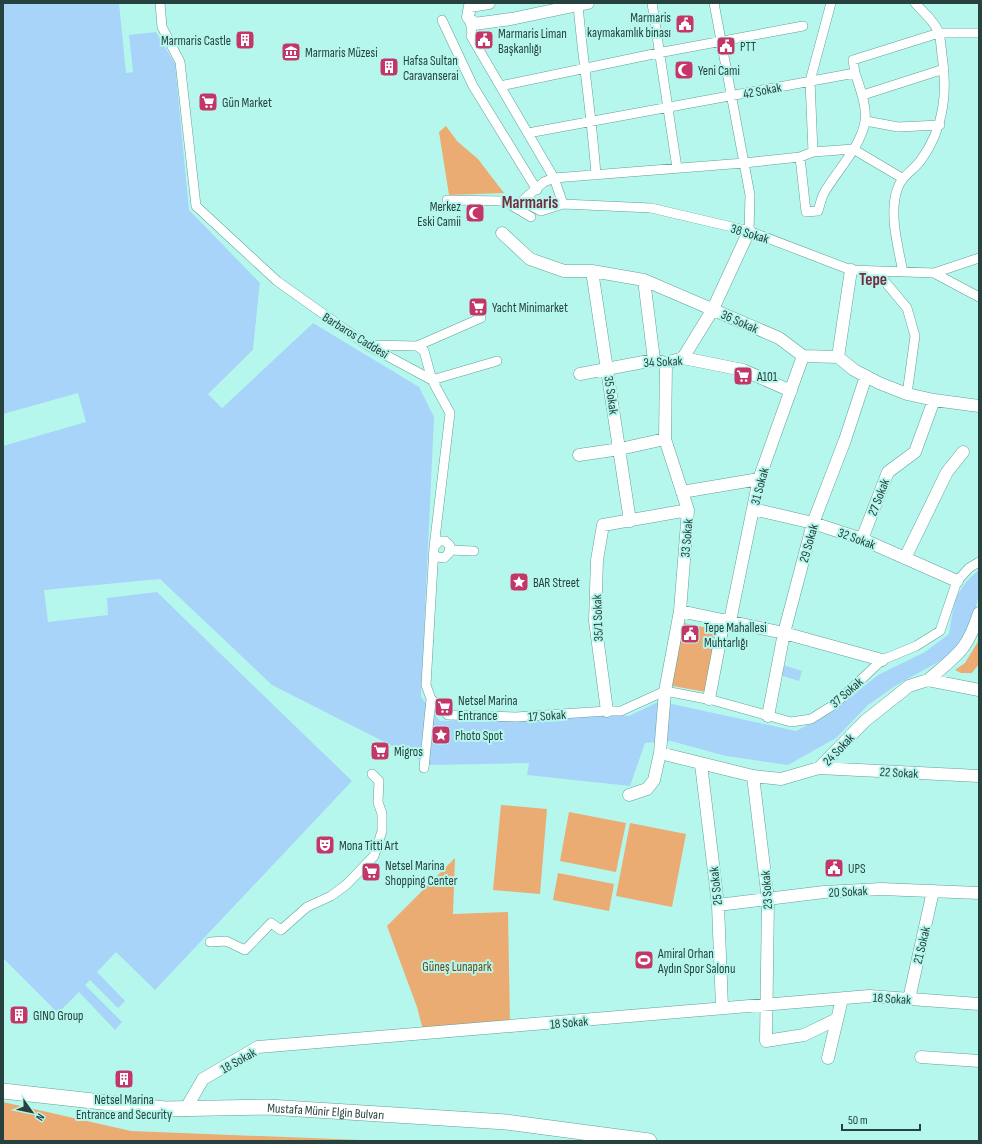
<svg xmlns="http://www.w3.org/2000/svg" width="982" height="1144" font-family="'Sofia Sans Condensed',sans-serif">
<rect width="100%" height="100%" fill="#b5f7ed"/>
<!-- green -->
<path fill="#eaac72" d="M446 126 457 141 478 159 504 193 449 195 439 132Z
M679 622 718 630 706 692 667 685Z
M979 640V664L972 673H961L955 670 965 663Z
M501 805 547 809 540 894 493 890Z
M569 812 626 823 616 872 560 861Z
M630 823 686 834 672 907 616 896Z
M455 858 453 914 508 912 510 1024 423 1030 417 1007 387 926Z
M558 873 614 884 609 911 553 900Z
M3 1102 131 1131 386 1141H3Z"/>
<!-- water -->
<path fill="#a8d4f9" d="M3 3H119L126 73 133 72 129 35 156 32 175 64 189 210 260 283 253 350 209 394 222 408 313 323 419 387 434 417 421 697 440 721 530 718 531 712 629 716 656 703 672 704 796 731 832 712 878 675 925 652 949 634C954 604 954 590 979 570V593L972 625 956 652 895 686 868 705 836 738 788 765 726 756 671 741 645 743 630 786 527 775 529 763 430 765 272 685 262 694 352 781 155 990 116 952 97 972 125 1001 118 1008 90 980 85 985 122 1022 115 1030 79 992 58 1013 3 958Z
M783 665 802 671 799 681 780 675Z"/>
<!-- pier -->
<path fill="#b5f7ed" d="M260 283 262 285 255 350 211 394 222 406 311 322 313 323 222 408 208 394 253 350Z
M78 393 86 422 3 446V414Z
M160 579 272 685 262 694 157 592 107 598 108 615 48 622 44 590Z"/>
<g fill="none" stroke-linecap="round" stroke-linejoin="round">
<!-- pedestrian casing -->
<g stroke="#61a198" stroke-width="10">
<path id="pedestrian" d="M160 3 162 27 180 62 196 206 277 281 367 345 432 380 450 413 434 547 426 685 431 699 448 715 516 717 607 711H621L665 691 712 700 791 722 811 719 835 704 882 660 916 646 940 631 957 581 969 568 979 562
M652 3 677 168
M714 3 750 195 749 231
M578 5C583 62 592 118 596 175
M442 20 473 86 537 190
M470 21 472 33 471 36 554 178 744 163 800 157 813 152 853 149 902 178
M500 86 658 53 803 26
M863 95 944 69
M866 121 898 127 940 125
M528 133 855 73 853 60 939 33H979
M813 152 810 81 831 3
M800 157 806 212 818 211C820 205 821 199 824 193 836 172 862 145 865 121 867 106 860 88 855 73
M554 178 563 204 541 211 522 201 544 182Z
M447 200 504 201 531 217
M563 204 651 208 749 231 851 270 934 273 979 258
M876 271 907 308 915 336 907 394
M903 272C898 247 889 214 897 190 901 176 913 171 921 160 944 128 948 93 942 55 941 48 941 38 938 31 934 21 922 11 915 3
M934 273 979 297
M369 345 417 346 481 318
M417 346 424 351 432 380 497 361
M449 550 474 551
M433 554 438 557 444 558 449 553 450 546 445 541H439L434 547
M424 768 431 699
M210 942 226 941 245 950 271 923 281 930 307 907 331 896 346 885 374 856 382 831V814L378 802 379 781 372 774"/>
</g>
<!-- minor casing -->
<g stroke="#61a198" stroke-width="13">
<path id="minor" d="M489 3 470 6 468 17 474 24 511 19 588 3
M502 233 530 259 564 271H592L644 280 779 338 803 356 838 357 854 370 879 383 907 394 934 400 979 406
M592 271 630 521
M644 280 654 360
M838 357 851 270
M683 358 713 309 749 231
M580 374 654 360 666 363 683 358 743 370 791 391
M579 455 620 449 665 439
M682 492 759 479
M753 509 813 523 862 539 957 581
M862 539 888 472 915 452 934 400
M905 558 947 472 963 452
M680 611 784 633 882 660
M730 621 759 479 803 356
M928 680C957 655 967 651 979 613
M709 699 724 620
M607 711 595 621 597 560 603 525 688 510
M768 716 784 633 813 523 845 440 866 376
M660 753 753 776 781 779 819 768 865 721 909 686 928 680 979 690
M701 764 718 905 722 1008
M819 768 979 776
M753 776 768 900 766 1041 804 1035 837 1019
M629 795 647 789 654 780 660 753 665 691 680 611 688 510 665 439 666 363
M718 905 824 892 881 889 979 893
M909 999 933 891
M921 1057 979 1061
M828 1058 842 999
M185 1110 203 1079 258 1047 869 996 979 1004"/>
</g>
<!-- tertiary casing -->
<g stroke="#61a198" stroke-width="16">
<g id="tertiary">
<path id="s1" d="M3 1091 165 1109 268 1107 506 1122 649 1141"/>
</g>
</g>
<!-- pedestrian -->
<use href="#pedestrian" stroke="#fff" stroke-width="9"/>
<!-- minor -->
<use href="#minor" stroke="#fff" stroke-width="12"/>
<!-- tertiary -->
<use href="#tertiary" stroke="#fff" stroke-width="15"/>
</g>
<!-- icons -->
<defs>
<g id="civic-square" transform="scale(1)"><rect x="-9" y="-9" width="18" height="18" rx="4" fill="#c33667" stroke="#b5f7ed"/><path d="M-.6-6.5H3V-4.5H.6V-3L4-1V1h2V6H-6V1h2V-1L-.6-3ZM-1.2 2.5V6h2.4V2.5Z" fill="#fff"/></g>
<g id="building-square" transform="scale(1)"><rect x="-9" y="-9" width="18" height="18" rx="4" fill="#c33667" stroke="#b5f7ed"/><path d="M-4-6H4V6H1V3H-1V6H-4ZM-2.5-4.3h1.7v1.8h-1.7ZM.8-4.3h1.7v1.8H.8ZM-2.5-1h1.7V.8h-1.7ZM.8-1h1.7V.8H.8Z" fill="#fff"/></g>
<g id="museum-square" transform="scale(1)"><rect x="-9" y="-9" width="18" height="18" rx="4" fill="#c33667" stroke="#b5f7ed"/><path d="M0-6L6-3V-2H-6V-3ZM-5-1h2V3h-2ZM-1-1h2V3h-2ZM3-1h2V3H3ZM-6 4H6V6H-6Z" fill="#fff"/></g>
<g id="mosque-square" transform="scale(1)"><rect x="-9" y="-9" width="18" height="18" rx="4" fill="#c33667" stroke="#b5f7ed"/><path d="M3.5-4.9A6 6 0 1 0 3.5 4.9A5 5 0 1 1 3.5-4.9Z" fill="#fff"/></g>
<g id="supermarket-square" transform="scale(1)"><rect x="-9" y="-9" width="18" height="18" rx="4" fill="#c33667" stroke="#b5f7ed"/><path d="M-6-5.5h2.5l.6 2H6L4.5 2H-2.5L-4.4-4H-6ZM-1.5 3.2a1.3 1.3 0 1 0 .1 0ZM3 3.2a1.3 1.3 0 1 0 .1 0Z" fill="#fff"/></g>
<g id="sight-square" transform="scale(1)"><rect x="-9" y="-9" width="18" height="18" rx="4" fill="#c33667" stroke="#b5f7ed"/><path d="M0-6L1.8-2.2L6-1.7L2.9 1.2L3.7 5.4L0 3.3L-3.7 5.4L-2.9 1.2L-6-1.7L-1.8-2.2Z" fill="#fff"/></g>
<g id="theatre-square" transform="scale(1)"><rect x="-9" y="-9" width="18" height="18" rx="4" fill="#c33667" stroke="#b5f7ed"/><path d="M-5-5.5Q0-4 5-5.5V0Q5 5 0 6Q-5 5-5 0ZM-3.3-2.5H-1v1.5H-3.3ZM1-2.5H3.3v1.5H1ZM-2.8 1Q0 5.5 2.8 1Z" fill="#fff"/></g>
<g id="stadium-square" transform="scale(1)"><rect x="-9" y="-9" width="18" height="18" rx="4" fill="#c33667" stroke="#b5f7ed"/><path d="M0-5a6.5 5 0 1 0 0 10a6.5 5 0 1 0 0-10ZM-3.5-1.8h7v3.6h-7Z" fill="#fff"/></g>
</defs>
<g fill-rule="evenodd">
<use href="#civic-square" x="685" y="24"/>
<use href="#building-square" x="245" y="40"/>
<use href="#civic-square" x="484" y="40"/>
<use href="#civic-square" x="726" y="46"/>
<use href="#museum-square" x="291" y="52"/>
<use href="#building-square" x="389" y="67"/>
<use href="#mosque-square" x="684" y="70"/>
<use href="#supermarket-square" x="208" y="102"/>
<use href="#mosque-square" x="475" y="213"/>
<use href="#supermarket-square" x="478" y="307"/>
<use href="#supermarket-square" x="743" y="376"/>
<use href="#sight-square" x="519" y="582"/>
<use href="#civic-square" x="690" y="634"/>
<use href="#supermarket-square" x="444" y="707"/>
<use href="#sight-square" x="441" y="735"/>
<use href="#supermarket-square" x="380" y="751"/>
<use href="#theatre-square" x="325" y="845"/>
<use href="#civic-square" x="834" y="868"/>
<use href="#supermarket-square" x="371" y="872"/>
<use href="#stadium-square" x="644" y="960"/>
<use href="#building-square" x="19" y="1015"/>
<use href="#building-square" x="124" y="1079"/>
</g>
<g text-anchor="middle" stroke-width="4" stroke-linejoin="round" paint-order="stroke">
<!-- poi labels -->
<g font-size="13" fill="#27423e" stroke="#b5f7ed" text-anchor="start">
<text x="671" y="22" text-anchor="end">Marmaris<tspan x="671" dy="15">kaymakamlık binası</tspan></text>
<text x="498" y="38">Marmaris Liman<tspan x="498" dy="15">Başkanlığı</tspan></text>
<text x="231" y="45" text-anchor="end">Marmaris Castle</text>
<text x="740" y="51">PTT</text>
<text x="305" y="57">Marmaris Müzesi</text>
<text x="403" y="65">Hafsa Sultan<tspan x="403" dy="15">Caravanserai</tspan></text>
<text x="698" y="75">Yeni Cami</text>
<text x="222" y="107">Gün Market</text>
<text x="461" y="211" text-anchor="end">Merkez<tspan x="461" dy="15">Eski Camii</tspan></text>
<text x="492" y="312">Yacht Minimarket</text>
<text x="757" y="381">A101</text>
<text x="533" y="587">BAR Street</text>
<text x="704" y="632">Tepe Mahallesi<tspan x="704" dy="15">Muhtarlığı</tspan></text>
<text x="458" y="705">Netsel Marina<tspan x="458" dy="15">Entrance</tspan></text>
<text x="455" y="740">Photo Spot</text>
<text x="394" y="756">Migros</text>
<text x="339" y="850">Mona Titti Art</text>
<text x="385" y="870">Netsel Marina<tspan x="385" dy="15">Shopping Center</tspan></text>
<text x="848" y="873">UPS</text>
<text x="658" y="958">Amiral Orhan<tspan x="658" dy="15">Aydın Spor Salonu</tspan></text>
<text x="33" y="1020">GINO Group</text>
<text x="124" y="1104" text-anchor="middle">Netsel Marina<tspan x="124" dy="15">Entrance and Security</tspan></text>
</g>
<!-- street labels -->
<g font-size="13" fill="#27423e" stroke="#b5f7ed">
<text transform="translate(762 90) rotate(-11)" y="5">42 Sokak</text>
<text transform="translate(750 233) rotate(17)" y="5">38 Sokak</text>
<text transform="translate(740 321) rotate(24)" y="5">36 Sokak</text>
<text transform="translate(356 335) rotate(32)" y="5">Barbaros Caddesi</text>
<text transform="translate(663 361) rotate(-3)" y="5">34 Sokak</text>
<text transform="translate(612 395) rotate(82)" y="5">35 Sokak</text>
<text transform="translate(759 486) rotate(-75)" y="5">31 Sokak</text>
<text transform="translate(878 497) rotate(-69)" y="5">27 Sokak</text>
<text transform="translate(686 538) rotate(-85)" y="5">33 Sokak</text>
<text transform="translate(857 538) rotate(20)" y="5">32 Sokak</text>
<text transform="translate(808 543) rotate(-74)" y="5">29 Sokak</text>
<text transform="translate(597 618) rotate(-92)" y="5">35/1 Sokak</text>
<text transform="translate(846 692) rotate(-41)" y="5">37 Sokak</text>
<text transform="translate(547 715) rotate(-4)" y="5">17 Sokak</text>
<text transform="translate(838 749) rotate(-46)" y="5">24 Sokak</text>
<text transform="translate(899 772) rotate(3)" y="5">22 Sokak</text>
<text transform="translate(715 886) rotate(-96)" y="5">25 Sokak</text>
<text transform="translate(766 890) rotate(-94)" y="5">23 Sokak</text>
<text transform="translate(848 891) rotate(-3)" y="5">20 Sokak</text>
<text transform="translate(921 945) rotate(-77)" y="5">21 Sokak</text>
<text transform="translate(892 998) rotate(4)" y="5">18 Sokak</text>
<text transform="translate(569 1022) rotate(-5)" y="5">18 Sokak</text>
<text transform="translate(238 1060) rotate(-29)" y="5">18 Sokak</text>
<text dy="5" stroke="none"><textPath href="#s1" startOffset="324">Mustafa Münir Elgin Bulvarı</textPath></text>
</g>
<!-- park labels -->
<g font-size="13" fill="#724513" stroke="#b5f7ed">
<text x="457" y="971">Güneş Lunapark</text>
</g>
<!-- district labels -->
<g font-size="17" font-weight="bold" fill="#732e43" stroke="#b5f7ed">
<text x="530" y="208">Marmaris</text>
<text x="873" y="285">Tepe</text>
</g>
</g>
<!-- border -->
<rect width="982" height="1144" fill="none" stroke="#27423e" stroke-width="8"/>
<!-- north arrow -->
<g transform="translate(32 1112) rotate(123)" stroke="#b5f7ed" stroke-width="3" paint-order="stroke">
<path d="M0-3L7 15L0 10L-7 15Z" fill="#27423e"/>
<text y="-6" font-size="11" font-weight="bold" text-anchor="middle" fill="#27423e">N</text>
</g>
<!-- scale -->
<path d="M842 1124v6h78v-6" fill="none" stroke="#27423e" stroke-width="2"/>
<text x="848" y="1124" font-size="12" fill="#27423e" stroke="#b5f7ed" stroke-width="3" paint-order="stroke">50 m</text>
</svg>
